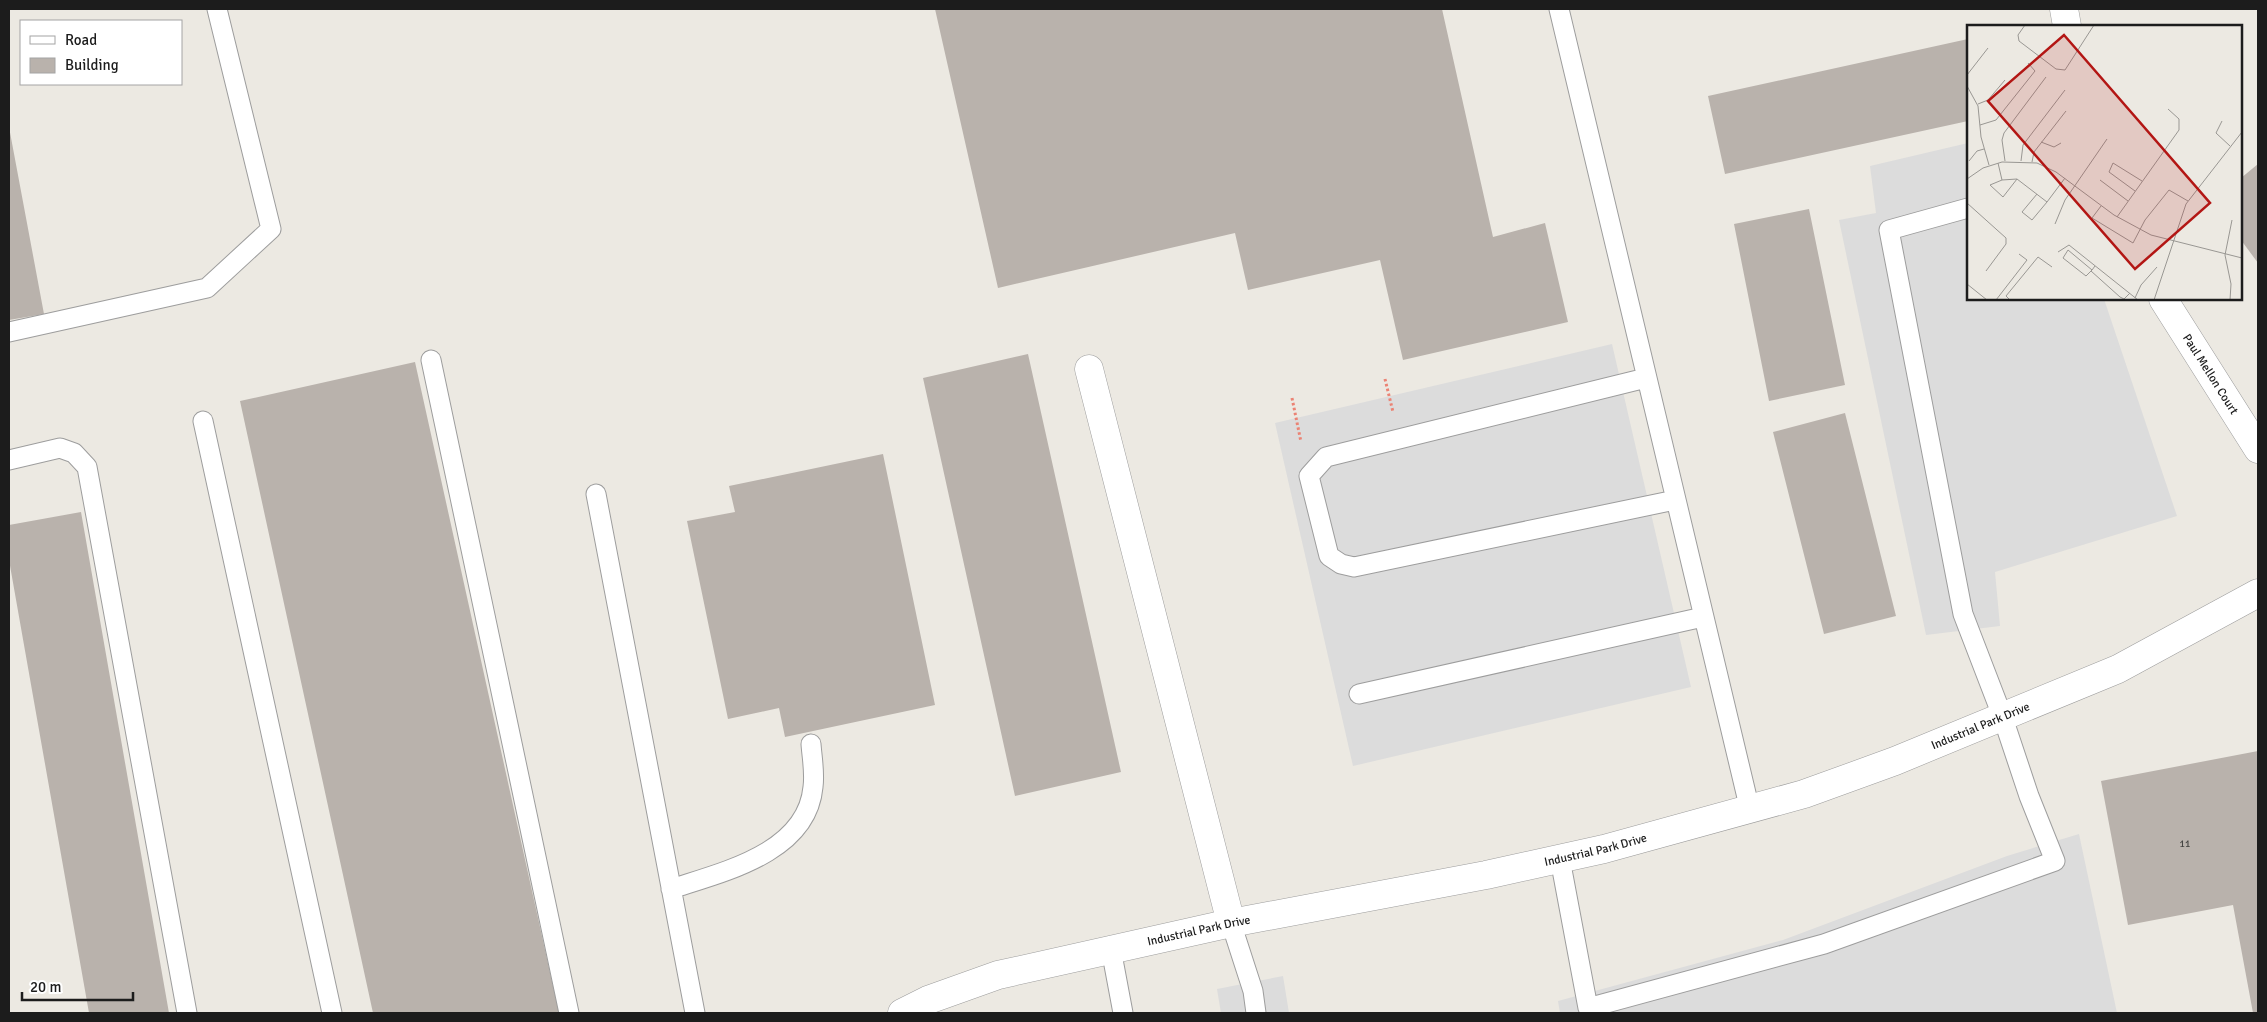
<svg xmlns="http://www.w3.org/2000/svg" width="2267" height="1022" font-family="Signika,sans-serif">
<rect width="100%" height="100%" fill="#ece9e2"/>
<!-- parking -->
<path fill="#dcdcdc" d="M1968 143V299H2104L2177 516 1995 572 2000 626 1926 635 1839 220 1876 213 1870 166Z
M1612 344 1691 687 1353 766 1275 423Z
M2079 834 2117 1013H1560L1558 1001 1783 940 2007 856Z
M1283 976 1289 1013H1221L1217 989Z"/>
<!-- building -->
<path fill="#b9b2ac" d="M935 9H1442L1493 237 1545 223 1568 322 1403 360 1380 260 1248 290 1235 233 998 288Z
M1968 39V121L1725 174 1708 96Z
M9 127 44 314 9 320Z
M2258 164V263L2241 240V178Z
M1809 209 1845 385 1769 401 1734 224Z
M1028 354 1121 772 1015 796 923 378Z
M415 362 559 1013H373L240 401Z
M1845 413 1896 616 1824 634 1773 432Z
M883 454 935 705 785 737 779 708 728 719 687 521 735 512 729 486Z
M81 512 169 1013H89L9 560V525Z
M2258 751V1013H2253L2233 905 2128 925 2101 781Z"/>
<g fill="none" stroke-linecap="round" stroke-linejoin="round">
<!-- service casing -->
<g stroke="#9d9d9d" stroke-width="21">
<path id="service" d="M1559 9 1750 810
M9 332 207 288 271 229 217 9
M431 360 569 1013
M1646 378 1326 457 1309 476 1329 556 1341 564 1354 567 1675 500
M203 421 332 1013
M9 460 60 448 74 453 87 467 187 1013
M596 494 695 1013
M1359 694 1703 617
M1560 859 1588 1008 1824 944 2055 861 2029 796 2003 718 1963 614 1889 230 1968 208
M671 889C723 872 807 853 813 787 815 773 812 758 811 744
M1231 923 1253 991 1256 1013
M1111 949 1123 1013"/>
</g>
<!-- minor casing -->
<g stroke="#9d9d9d" stroke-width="29">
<g id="minor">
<path d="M2064 9 2067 26"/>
<path id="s1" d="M2163 299 2258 449"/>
<path d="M1089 369 1231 923"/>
</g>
</g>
<!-- tertiary casing -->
<g stroke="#9d9d9d" stroke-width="29">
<g id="tertiary">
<path id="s2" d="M902 1013 928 1000 998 975 1231 923 1486 875 1604 849 1804 794 1895 761 2118 669 2258 593"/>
</g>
</g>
<!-- path -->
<path stroke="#eb8374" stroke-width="3" stroke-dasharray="2.5 2.5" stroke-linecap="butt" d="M1385 379 1393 412
M1292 398 1301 442"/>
<!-- service -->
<use href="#service" stroke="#fff" stroke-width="19"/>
<!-- minor -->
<use href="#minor" stroke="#fff" stroke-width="28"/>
<!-- tertiary -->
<use href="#tertiary" stroke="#fff" stroke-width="28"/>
</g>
<g text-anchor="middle" stroke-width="4.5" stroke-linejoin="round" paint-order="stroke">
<!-- number labels -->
<g font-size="10" fill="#434240">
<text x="2185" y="847">11</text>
</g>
<!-- street labels -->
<g font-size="12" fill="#1c1c1c" stroke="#fff">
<text dy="4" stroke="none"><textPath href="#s1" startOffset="89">Paul Mellon Court</textPath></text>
<text dy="4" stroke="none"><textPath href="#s2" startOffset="1119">Industrial Park Drive</textPath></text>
<text dy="4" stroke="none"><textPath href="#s2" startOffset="714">Industrial Park Drive</textPath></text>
<text dy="4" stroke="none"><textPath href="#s2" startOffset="309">Industrial Park Drive</textPath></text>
</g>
</g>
<!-- overview -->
<g transform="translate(1967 25)">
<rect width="275" height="275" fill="#ece9e2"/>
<path fill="none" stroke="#999793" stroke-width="1" d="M58 0 51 10 52 16 89 44 98 45 127 0M0 50 21 23M0 61 11 81 14 112 22 140M11 79 21 75 38 55M255 96 249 108 263 121M13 100 29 95 68 46 61 38M74 117 87 122 94 118M2 136 10 126 17 124M38 136 35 115 37 108 79 52M54 136 56 120 98 65M65 137 67 127 99 86M31 138 35 155 50 154 80 177 98 153M0 154 16 143 35 137 70 138 89 147 147 190 184 210 275 233M35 155 23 160 36 172 50 154M133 155 161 176M168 166 142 147 146 138 175 156M70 169 55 187 65 195 80 177M0 178 39 213V219L19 246M134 181 125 193 166 218 178 195 202 165 221 176M150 192 212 105V94L201 84M88 199 98 175 140 114M91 227 102 220 171 275M125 245 119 251 96 233 101 225 125 245 128 241M124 246 153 272 157 274 163 268M0 259 20 275M168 273 174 260 190 242M29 275 60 235 52 229M43 275 39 271 71 232 85 242M187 275 219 179 275 107M263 275 264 259 258 230 265 195"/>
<path fill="#b31614" fill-opacity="0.15" stroke="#b31614" stroke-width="2.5" d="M97 10 243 178 168 244 21 76Z"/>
<rect width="275" height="275" fill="none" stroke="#1c1c1c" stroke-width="2.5"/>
</g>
<!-- border -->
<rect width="2267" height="1022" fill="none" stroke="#1c1c1c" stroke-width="20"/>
<!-- legend -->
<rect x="20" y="20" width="162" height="65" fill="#ffffff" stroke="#a4a4a4"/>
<rect x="30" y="36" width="25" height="8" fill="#ffffff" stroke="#a4a4a4"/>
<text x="65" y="45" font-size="15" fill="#1c1c1c">Road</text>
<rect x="30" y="58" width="25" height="15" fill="#b9b2ac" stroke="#a4a4a4"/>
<text x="65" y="70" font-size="15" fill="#1c1c1c">Building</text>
<!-- scale -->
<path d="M22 992v8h111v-8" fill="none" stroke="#1c1c1c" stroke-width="2.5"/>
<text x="30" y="992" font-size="15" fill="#1c1c1c" stroke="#ffffff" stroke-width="4" paint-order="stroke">20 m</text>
</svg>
